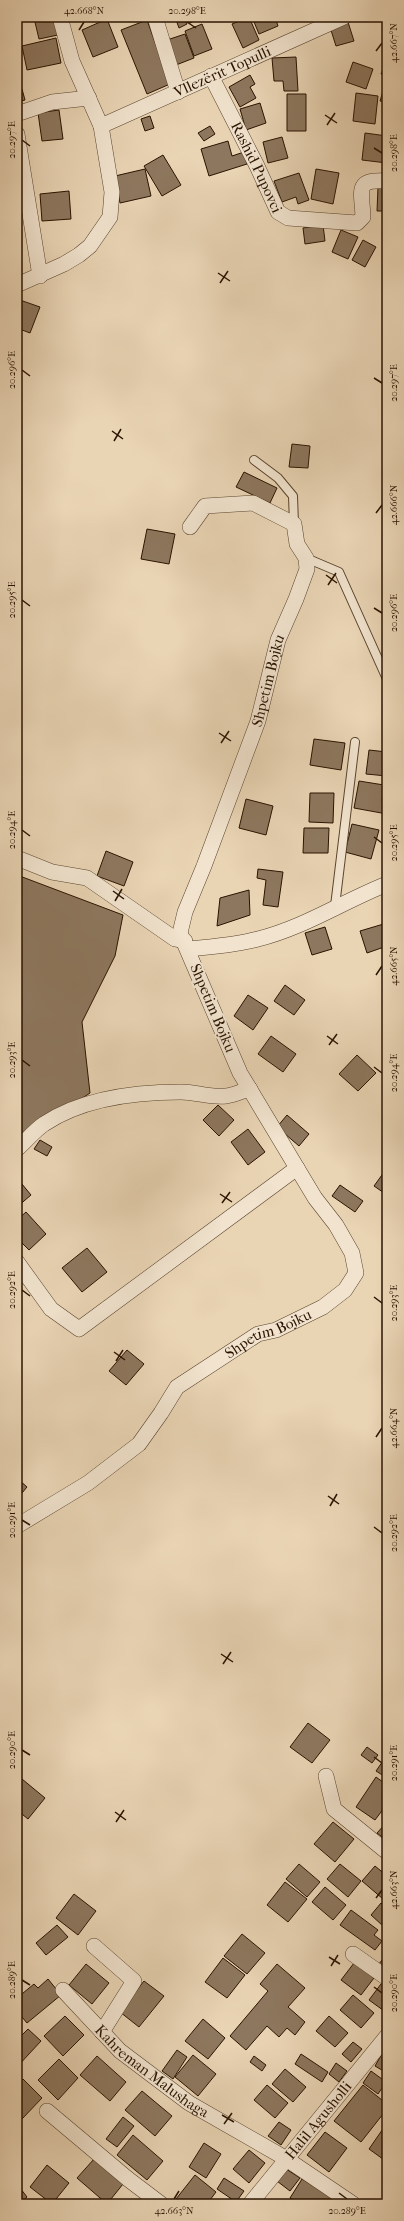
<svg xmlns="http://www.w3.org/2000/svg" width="404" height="2221" font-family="'IM FELL French Canon',serif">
<rect width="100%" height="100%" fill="#e9d4b4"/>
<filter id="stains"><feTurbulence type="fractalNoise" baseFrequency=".005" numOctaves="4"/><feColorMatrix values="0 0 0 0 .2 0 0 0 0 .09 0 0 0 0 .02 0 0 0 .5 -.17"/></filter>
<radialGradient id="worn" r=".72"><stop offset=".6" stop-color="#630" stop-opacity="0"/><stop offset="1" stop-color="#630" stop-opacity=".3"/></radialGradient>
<!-- building -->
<path fill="#8d775e" stroke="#291300" d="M54 17 58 35 39 39 34 18Z
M67 17H85L68 21Z
M167 17H184L187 24 179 28 175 17 168 20Z
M187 17H202L190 23Z
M249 17 259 40 243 48 232 24Z
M252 17H275L278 26 259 34Z
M107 19 118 47 93 57 82 30Z
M147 20 170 84 147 94 121 30Z
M348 22 354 41 336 46 330 27Z
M202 24 212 49 194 56 185 31Z
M185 34 194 58 176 65 167 40Z
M56 38 61 63 27 70 22 46Z
M296 57 298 91H284L283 81H274L272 58Z
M387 58V76L381 74Z
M353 62 373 69 366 89 346 82Z
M250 75 255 84 250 87 256 98 240 107 229 87Z
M387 78V103L380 101Z
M22 89 25 100 17 102V90Z
M356 93 378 96 375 124 353 121Z
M287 94H306V131H287Z
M260 103 266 123 246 130 240 109Z
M59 110 63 139 42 141 38 113Z
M150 116 154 128 145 131 141 119Z
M210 126 215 134 204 141 198 133Z
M365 133 387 136V163L362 160Z
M282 137 288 158 268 163 263 142Z
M228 141 232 156 244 152 247 164 209 176 201 149Z
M163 155 181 185 162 196 144 166Z
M145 169 151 196 120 203 115 176Z
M316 169 339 173 333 204 311 199Z
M299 173 309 200 298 204 296 197 282 202 274 181Z
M378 187H387V211H377Z
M69 191 71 219 42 221 40 194Z
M323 225 325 241 305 244 303 228Z
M341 230 358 237 348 259 332 252Z
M363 240 376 247 365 267 352 260Z
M17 299 40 307 30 333 17 328Z
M292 444 310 446 308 468 289 467Z
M244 472 277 488 270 503 236 487Z
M147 529 175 534 169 564 141 559Z
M314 739 345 743 341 770 310 765Z
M369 750 387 752V776L366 774Z
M359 781 384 785 382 801 387 802V814L354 808Z
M310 793H334L333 823 309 822Z
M246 799 273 806 266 835 239 828Z
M352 824 379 830 371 859 345 852Z
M304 828H329L328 853H303Z
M106 851 133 862 124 886 97 876Z
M258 869 283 872 278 907 263 905 266 880 257 878Z
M17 875 123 915 115 956 82 1022 90 1093 17 1142Z
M249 890 250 915 217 926 220 898Z
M387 923V946L367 953 360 931Z
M325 927 332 949 312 955 305 933Z
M285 985 305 1000 294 1015 274 1001Z
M248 995 268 1008 253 1030 234 1016Z
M271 1036 296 1054 283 1072 258 1054Z
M357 1055 376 1073 358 1091 339 1074Z
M218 1105 234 1120 219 1136 203 1120Z
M287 1115 309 1134 299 1146 277 1127Z
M248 1129 265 1152 248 1165 231 1142Z
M40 1140 52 1147 47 1156 34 1149Z
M387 1168V1195L374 1186Z
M17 1178 31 1195 17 1207Z
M340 1185 363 1201 355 1212 332 1196Z
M26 1212 46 1234 29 1250 17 1238V1220Z
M87 1248 107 1272 82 1292 62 1268Z
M127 1350 144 1364 126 1385 109 1371Z
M18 1479 27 1487 17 1499V1480Z
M308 1723 330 1740 312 1763 290 1747Z
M367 1747 378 1755 372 1763 361 1755Z
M387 1755V1778L376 1771Z
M376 1777 387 1785V1804L375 1820 356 1807Z
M22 1779 45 1798 28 1819 17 1810V1786Z
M333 1822 354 1839 335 1862 314 1844Z
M387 1822V1841L377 1833Z
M299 1864 320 1882 307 1897 286 1879Z
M340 1864 361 1881 348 1897 327 1879Z
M375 1866 387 1876V1894L383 1899 362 1881Z
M285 1882 307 1899 288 1922 267 1905Z
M325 1887 346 1905 333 1920 312 1902Z
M74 1894 96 1911 78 1935 56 1918Z
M381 1903 387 1908V1919L382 1925 371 1915Z
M351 1910 378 1930 374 1935 382 1941 375 1950 340 1925Z
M57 1925 68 1937 46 1955 36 1943Z
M242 1934 265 1953 247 1974 224 1956Z
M387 1954V1972L378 1965Z
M223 1958 245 1975 227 1998 205 1982Z
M354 1963 374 1978 361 1995 341 1980Z
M86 1964 109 1983 92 2004 69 1985Z
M277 1964 305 1988 288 2007 305 2022 295 2035 287 2028 279 2037 267 2026 246 2050 230 2036 268 1991 260 1984Z
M48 1979 61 1995 27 2023 17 2011V1998L34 1984 38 1988Z
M384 1980 387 1982V2013L369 2000Z
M144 1981 164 1996 139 2027 120 2012Z
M353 1995 374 2013 361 2028 340 2010Z
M65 2016 84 2035 63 2056 44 2036Z
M329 2016 348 2033 335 2047 316 2031Z
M203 2019 225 2038 208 2059 185 2041Z
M28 2029 41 2041 17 2067V2040Z
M353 2042 362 2049 351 2062 342 2054Z
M387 2045V2073L375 2066Z
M177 2050 187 2057 173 2079 162 2071Z
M301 2054 328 2072 322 2082 295 2064Z
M193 2055 216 2074 198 2096 175 2077Z
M97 2056 126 2082 110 2101 80 2075Z
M254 2056 266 2065 262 2071 250 2062Z
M59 2059 78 2078 58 2100 38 2080Z
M336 2063 347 2071 339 2082 329 2074Z
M285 2069 306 2087 293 2102 272 2084Z
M371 2071 386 2082 378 2094 363 2083Z
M23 2079 42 2098 22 2119 17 2115V2084Z
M267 2085 288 2103 275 2118 254 2100Z
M363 2085 387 2104V2109L361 2142 334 2121Z
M142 2091 172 2116 155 2136 125 2110Z
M123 2117 134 2126 117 2147 106 2139Z
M279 2122 291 2130 281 2145 268 2136Z
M387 2123V2162L369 2149Z
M325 2132 347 2148 329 2172 307 2155Z
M133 2135 163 2161 147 2180 117 2155Z
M204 2143 221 2154 206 2178 189 2167Z
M249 2150 265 2163 249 2183 233 2169Z
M94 2159 123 2184 107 2204 77 2178Z
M47 2165 69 2183 52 2204 30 2187Z
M283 2167 300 2178 290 2191 273 2178Z
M195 2175 216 2192 207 2204H183L176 2199Z
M224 2178 244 2191 236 2202 217 2189Z
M302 2179 343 2204H299L290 2198Z
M17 2184 27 2197 19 2204H17Z"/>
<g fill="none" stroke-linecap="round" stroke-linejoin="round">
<!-- lane casing -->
<g stroke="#59432d" stroke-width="10">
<path id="lane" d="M254 460 278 478 293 496 294 524
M306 558 339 572 387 679
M335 906 355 742"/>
</g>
<!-- street casing -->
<g stroke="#59432d" stroke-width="16">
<g id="street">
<path d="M155 17 178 92"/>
<path id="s1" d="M211 76 257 166 278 212 288 218 357 223 363 217C362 190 354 179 387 181"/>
<path d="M17 114 52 102 89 98"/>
<path id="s2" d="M101 126 344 17"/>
<path d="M17 134 40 276"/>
<path d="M17 285 64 264 79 255 90 246 110 217 112 192 101 126 72 61 60 17"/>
<path d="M17 858 52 872 87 878 175 939 185 941"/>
<path d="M188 949C211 947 236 945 258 939 303 928 344 901 387 884"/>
<path d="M17 1149C26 1141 34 1131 44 1124 83 1098 135 1092 181 1092 196 1092 211 1098 226 1096 234 1095 242 1091 250 1089"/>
<path d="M17 1262 51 1309 79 1329 297 1168"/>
<path id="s3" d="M17 1526 88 1483 139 1444 161 1413 177 1387 258 1334 276 1330 323 1307 345 1290 356 1273 352 1253 336 1225 315 1198 240 1073 180 933 185 912 204 866 258 721 278 640 296 599 307 569 306 558 297 544 294 524 253 503 205 506 190 527"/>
<path d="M326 1776 334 1809 387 1852"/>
<path d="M94 1946 134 1981 102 2032"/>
<path d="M353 1954 387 1978"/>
<path id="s4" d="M63 1990 120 2051 189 2103 285 2158 353 2204"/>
<path d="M47 2111 128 2179 161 2204"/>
<path id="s5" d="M250 2204 387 2036"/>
</g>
</g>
<!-- lane -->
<use href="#lane" stroke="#f1e3ce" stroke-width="8"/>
<!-- street -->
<use href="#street" stroke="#f1e3ce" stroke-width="15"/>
</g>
<!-- ticks -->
<path fill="none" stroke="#291300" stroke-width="1.5" d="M187 22 196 28M79 30 84 22M376 51 382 43M325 115 337 123M327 125 335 113M22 140 30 146M374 148 382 153M218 273 230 281M220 283 228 271M22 370 30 376M374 378 382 383M112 431 123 439M114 441 121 429M376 513 382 505M326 575 337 583M328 585 336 573M22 600 30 606M374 608 382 613M219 733 231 741M221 743 229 731M22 830 30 836M374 837 382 843M113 891 124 899M115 901 122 889M376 975 382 966M327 1036 338 1044M329 1045 337 1034M22 1060 30 1066M374 1067 382 1073M220 1194 232 1202M222 1203 230 1192M22 1290 30 1296M374 1297 382 1303M114 1352 125 1360M116 1361 123 1350M376 1437 382 1428M328 1496 339 1504M330 1506 337 1494M22 1520 30 1525M374 1527 382 1533M221 1654 233 1662M223 1664 231 1652M22 1750 30 1755M374 1757 382 1763M115 1812 126 1820M116 1822 124 1810M376 1898 382 1890M329 1957 340 1964M331 1966 338 1955M22 1980 30 1985M374 1987 382 1993M222 2115 234 2122M224 2124 232 2113M339 2193 347 2199M174 2199 179 2191"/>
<g text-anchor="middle" stroke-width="4" stroke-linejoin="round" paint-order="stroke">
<!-- street labels -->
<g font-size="15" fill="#291300" stroke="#f1e3ce">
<text dy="5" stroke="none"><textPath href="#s2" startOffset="133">Vllezërit Topulli</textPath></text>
<text dy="5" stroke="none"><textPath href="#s1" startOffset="102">Rashid Pupovci</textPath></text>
<text dy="5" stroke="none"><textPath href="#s3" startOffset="1084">Shpetim Bojku</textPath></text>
<text transform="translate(213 1008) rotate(67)" y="5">Shpetim Bojku</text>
<text dy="5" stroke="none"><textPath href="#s3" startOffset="322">Shpetim Bojku</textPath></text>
<text dy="5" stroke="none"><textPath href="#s4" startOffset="121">Kahreman Malushaga</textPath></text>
<text dy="5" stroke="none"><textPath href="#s5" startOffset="108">Halil Agusholli</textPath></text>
</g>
</g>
<!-- margin -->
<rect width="404" height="2221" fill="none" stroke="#e9d4b4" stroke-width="44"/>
<rect x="22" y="22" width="360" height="2177" fill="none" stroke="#291300" stroke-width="1.5"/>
<g font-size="10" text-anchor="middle" fill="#291300">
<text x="84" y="14">42.668°N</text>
<text x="187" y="14">20.298°E</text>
<text transform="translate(393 43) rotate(-90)" y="4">42.667°N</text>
<text transform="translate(11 140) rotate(-90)" y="4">20.297°E</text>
<text transform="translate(393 153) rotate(-90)" y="4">20.298°E</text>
<text transform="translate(11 370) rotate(-90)" y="4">20.296°E</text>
<text transform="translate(393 383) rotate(-90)" y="4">20.297°E</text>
<text transform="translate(393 505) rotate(-90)" y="4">42.666°N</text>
<text transform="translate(11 600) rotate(-90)" y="4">20.295°E</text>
<text transform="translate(393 613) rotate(-90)" y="4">20.296°E</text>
<text transform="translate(11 830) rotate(-90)" y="4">20.294°E</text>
<text transform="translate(393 843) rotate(-90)" y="4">20.295°E</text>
<text transform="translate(393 966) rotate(-90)" y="4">42.665°N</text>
<text transform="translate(11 1060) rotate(-90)" y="4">20.293°E</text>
<text transform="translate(393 1073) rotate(-90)" y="4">20.294°E</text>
<text transform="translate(11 1290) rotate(-90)" y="4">20.292°E</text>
<text transform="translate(393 1303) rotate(-90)" y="4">20.293°E</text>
<text transform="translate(393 1428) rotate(-90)" y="4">42.664°N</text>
<text transform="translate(11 1520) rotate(-90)" y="4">20.291°E</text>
<text transform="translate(393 1533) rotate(-90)" y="4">20.292°E</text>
<text transform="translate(11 1750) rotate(-90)" y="4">20.290°E</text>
<text transform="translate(393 1763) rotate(-90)" y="4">20.291°E</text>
<text transform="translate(393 1890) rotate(-90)" y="4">42.663°N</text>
<text transform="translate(11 1980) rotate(-90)" y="4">20.289°E</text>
<text transform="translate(393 1993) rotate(-90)" y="4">20.290°E</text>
<text x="174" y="2214">42.663°N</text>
<text x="347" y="2214">20.289°E</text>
</g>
<rect width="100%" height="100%" filter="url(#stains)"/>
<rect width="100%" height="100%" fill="url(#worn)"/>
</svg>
